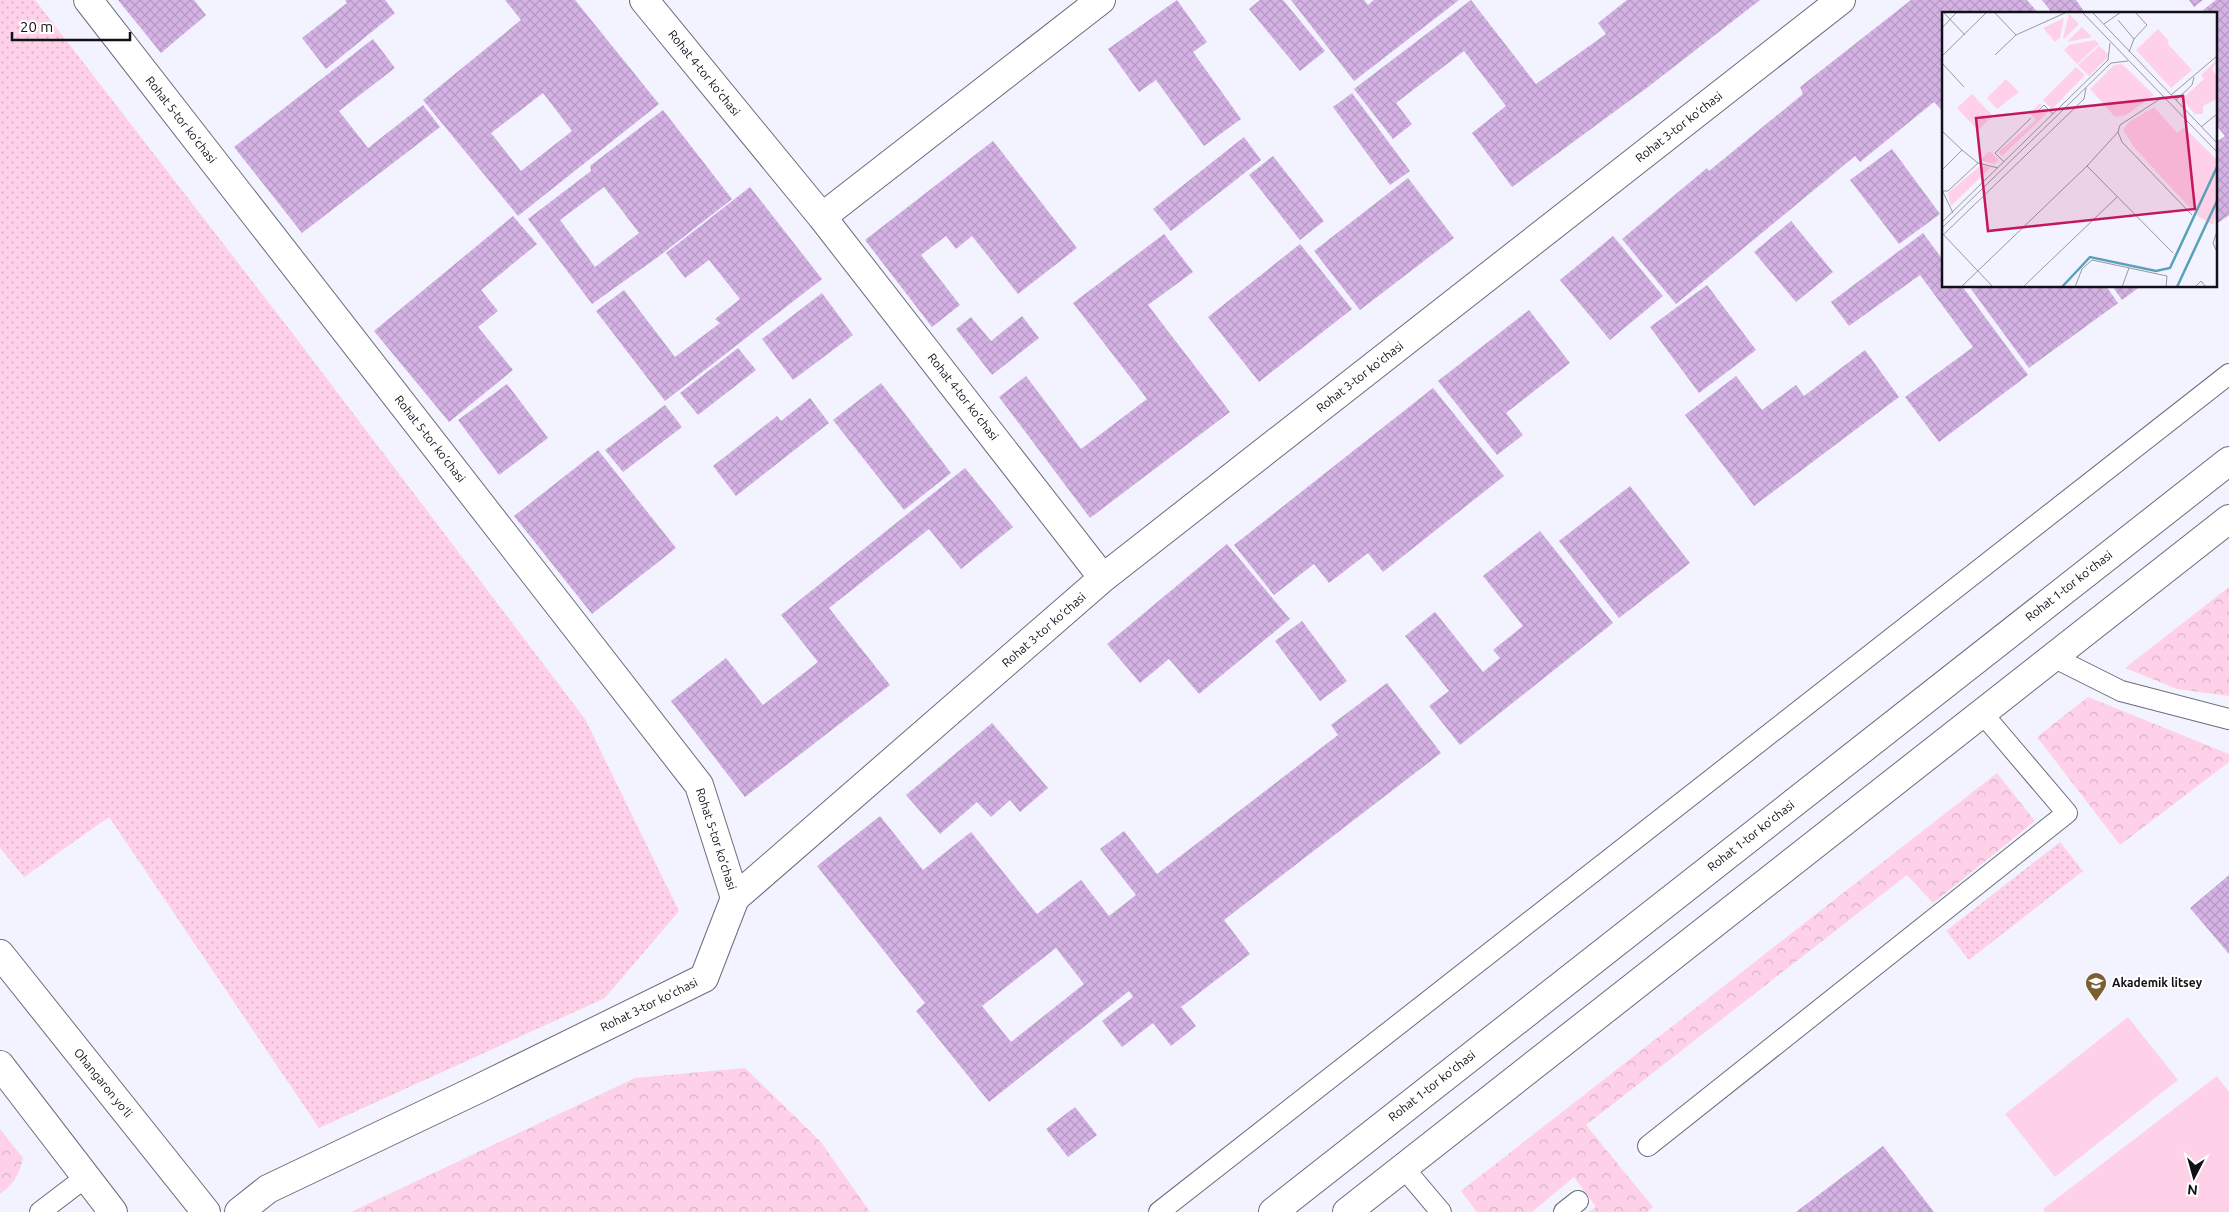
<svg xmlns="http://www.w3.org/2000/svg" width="2229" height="1212" font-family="Ubuntu,sans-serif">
<defs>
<pattern id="grass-dots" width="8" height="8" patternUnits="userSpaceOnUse" patternTransform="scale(1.25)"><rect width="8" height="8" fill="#fed1e8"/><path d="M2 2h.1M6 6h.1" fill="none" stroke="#d9b2c6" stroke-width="1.8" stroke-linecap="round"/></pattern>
<pattern id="forest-crowns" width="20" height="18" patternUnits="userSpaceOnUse" patternTransform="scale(1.25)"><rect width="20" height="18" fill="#fed1e8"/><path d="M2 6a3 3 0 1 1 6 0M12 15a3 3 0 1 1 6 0" fill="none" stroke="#d9b2c6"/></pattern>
<pattern id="building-cross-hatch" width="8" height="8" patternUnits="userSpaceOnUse" patternTransform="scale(1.25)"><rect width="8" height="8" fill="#d4b2e4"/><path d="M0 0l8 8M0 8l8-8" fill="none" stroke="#b598c3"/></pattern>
</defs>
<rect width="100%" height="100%" fill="#f2f3fe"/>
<!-- grass -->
<path fill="url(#grass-dots)" d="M0 0H35L293 334 585 719 679 911 605 998 319 1128 109 817 24 877 0 848Z
M2060 842 2083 871 1969 960 1946 931Z"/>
<!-- forest -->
<path fill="url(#forest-crowns)" d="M2229 587V696L2177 689 2125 668Z
M2088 697 2229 754V762L2120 845 2037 737Z
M1997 773 2035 821 1933 903 1907 875 1586 1125 1653 1207 1647 1212H1589L1596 1207 1574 1177 1532 1212H1477L1461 1191Z
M745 1068 821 1142 870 1212H351L635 1078Z
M0 1129 23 1158C19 1175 14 1184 0 1194Z"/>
<!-- green -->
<path fill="#fed1e8" d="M2128 1017 2178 1080 2055 1177 2005 1114Z
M2217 1076 2229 1092V1212H2045L2043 1209Z"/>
<!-- building -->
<path fill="url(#building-cross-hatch)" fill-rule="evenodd" d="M118 0H194L206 15 161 53Z
M345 0H385L395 13 326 69 302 38 347 3Z
M505 0H575L659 104 518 216 423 100 521 20ZM543 93 572 131 521 171 491 133Z
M1177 0 1207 42 1193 52 1241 119 1204 146 1156 80 1139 92 1108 49Z
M1260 0H1283L1325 51 1300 71 1249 9Z
M1291 0H1364L1368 5 1374 0H1459L1354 81Z
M1471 0 1536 84 1606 34 1598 23 1627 0H1760L1648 87 1512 187 1472 133 1506 106 1464 51 1396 103 1412 124 1393 139 1354 89Z
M1911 0H2027L2039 14H1943V112L1934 102 1860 162 1855 156 1676 304 1622 239 1707 168 1709 171 1803 94 1800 87Z
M2042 0H2076L2086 14H2053Z
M2189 0H2203L2194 7Z
M2216 0H2229V215L2215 225V143L2225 136 2215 124V14H2198Z
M373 39 395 68 339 111 368 148 423 105 440 127 302 233 234 147Z
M1352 93 1410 171 1390 185 1333 107Z
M663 110 732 199 658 257 592 304 528 219 591 171 590 166ZM604 187 639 233 595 267 560 220Z
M1244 137 1261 160 1171 231 1153 209Z
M993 141 1077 248 1018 294 972 236 956 249 946 236 921 255 960 305 932 327 865 240Z
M1892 149 1940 214 1899 244 1850 180Z
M1273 156 1324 221 1300 240 1249 175Z
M1408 178 1454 238 1360 310 1314 251Z
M750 187 822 279 665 401 596 311 624 290 675 357 720 323 715 319 740 299 709 260 685 278 666 253Z
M513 216 537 244 481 290 498 311 478 327 513 370 449 422 374 331Z
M1791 221 1833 272 1796 302 1754 252Z
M1923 233 1943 260V286H1962L2028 375 1939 442 1905 397 1973 347 1920 275 1849 326 1831 302Z
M1164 234 1193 272 1148 305 1230 412 1090 518 999 397 1026 376 1081 449 1147 399 1073 303Z
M1613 236 1663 296 1610 340 1560 280Z
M1300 244 1352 309 1259 382 1208 317Z
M1707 285 1756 350 1699 393 1650 327Z
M1975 286H2106L2118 303 2029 368 1971 289Z
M2112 286H2141L2122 300Z
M822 293 853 335 793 380 762 339Z
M1529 310 1570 363 1506 413 1523 435 1497 455 1438 381Z
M1022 316 1039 338 992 375 956 329 971 317 991 341Z
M738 348 756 370 698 415 680 393Z
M1865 350 1899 397 1754 506 1685 415 1736 376 1762 410 1796 385 1804 396Z
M881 383 951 473 904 510 833 420Z
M507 384 548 438 499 475 458 420Z
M1433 388 1504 476 1383 572 1368 553 1329 583 1314 564 1274 595 1234 545Z
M810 398 829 423 736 496 713 466 777 416 781 421Z
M665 405 682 427 623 472 605 450Z
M598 450 676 548 592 614 514 516Z
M965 468 1013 527 961 569 929 529 829 608 890 685 745 797 671 701 726 658 763 705 818 662 781 615Z
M1630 486 1690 563 1619 618 1559 541Z
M1540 531 1613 623 1460 745 1429 706 1449 691 1405 636 1435 612 1483 672 1500 658 1493 650 1523 626 1483 576Z
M1227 544 1290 619 1199 694 1169 659 1140 683 1107 644Z
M1302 621 1347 681 1320 701 1275 641Z
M1387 683 1441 753 1224 920 1250 954 1181 1007 1196 1026 1171 1046 1153 1023 1122 1047 1102 1021 1133 997 1129 991 989 1102 916 1011 925 1003 817 866 880 816 923 870 971 832 1037 914 1081 880 1109 916 1136 895 1100 849 1124 831 1157 874 1338 735 1331 725ZM1056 948 1084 984 1011 1042 982 1006Z
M992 723 1048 788 1020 812 1010 800 991 817 977 802 940 834 906 795Z
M2229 875V954L2190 908Z
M1075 1107 1097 1135 1068 1157 1046 1129Z
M1883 1146 1934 1212H1796Z"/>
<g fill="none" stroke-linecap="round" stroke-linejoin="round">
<!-- service casing -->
<g stroke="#6b6c7c" stroke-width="22">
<path id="service" d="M2053 657 2121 691 2229 719
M1648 1146 2067 813 1982 713
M1403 1167 1441 1212
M40 1212 86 1177
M1159 1212 2229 374
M1564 1212 1578 1201"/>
</g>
<!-- minor casing -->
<g stroke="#6b6c7c" stroke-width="30">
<path id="minor" d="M88 0 699 785 735 898
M644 0 822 217 1103 578
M822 217 1101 0
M239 1212 268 1189 478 1089 704 978 735 898 1103 578 1841 0"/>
</g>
<!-- tertiary casing -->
<g stroke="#6b6c7c" stroke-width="30">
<path id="tertiary" d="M1273 1212 2229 461
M1347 1212 2229 519"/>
</g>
<!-- trunk casing -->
<g stroke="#6b6c7c" stroke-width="30">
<path id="trunk" d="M0 954 206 1212
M0 1065 113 1212"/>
</g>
<!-- service -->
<use href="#service" stroke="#fff" stroke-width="20"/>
<!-- minor -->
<use href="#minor" stroke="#fff" stroke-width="28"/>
<!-- tertiary -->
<use href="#tertiary" stroke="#fff" stroke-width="28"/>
<!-- trunk -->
<use href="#trunk" stroke="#fff" stroke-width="28"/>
</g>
<!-- icons -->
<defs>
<g id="university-pin" transform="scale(1.125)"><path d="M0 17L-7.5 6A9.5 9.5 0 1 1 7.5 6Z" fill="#7a5f31" stroke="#fff"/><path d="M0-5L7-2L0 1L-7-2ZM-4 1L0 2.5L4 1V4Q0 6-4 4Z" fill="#fff"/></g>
</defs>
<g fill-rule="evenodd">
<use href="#university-pin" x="2096" y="983"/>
</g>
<g text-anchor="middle" stroke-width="4" stroke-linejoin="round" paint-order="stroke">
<!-- street labels -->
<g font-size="12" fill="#101016" stroke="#fff">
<text transform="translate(704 73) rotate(51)" y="4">Rohat 4-tor ko‘chasi</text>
<text transform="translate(181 120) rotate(52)" y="4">Rohat 5-tor ko‘chasi</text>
<text transform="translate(1679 127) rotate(-38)" y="4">Rohat 3-tor ko‘chasi</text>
<text transform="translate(1360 377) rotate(-38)" y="4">Rohat 3-tor ko‘chasi</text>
<text transform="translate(963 397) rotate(52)" y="4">Rohat 4-tor ko‘chasi</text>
<text transform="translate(430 439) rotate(52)" y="4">Rohat 5-tor ko‘chasi</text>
<text transform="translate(2069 586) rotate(-38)" y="4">Rohat 1-tor koʻchasi</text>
<text transform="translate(1044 630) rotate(-41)" y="4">Rohat 3-tor ko‘chasi</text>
<text transform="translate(1751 836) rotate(-38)" y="4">Rohat 1-tor koʻchasi</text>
<text transform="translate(716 839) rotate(72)" y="4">Rohat 5-tor ko‘chasi</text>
<text transform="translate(649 1005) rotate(-26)" y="4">Rohat 3-tor ko‘chasi</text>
<text transform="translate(103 1083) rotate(51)" y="4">Ohangaron yoʻli</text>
<text transform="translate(1432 1086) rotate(-38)" y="4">Rohat 1-tor koʻchasi</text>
</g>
<!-- poi labels -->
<g font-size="12" font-weight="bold" fill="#101016" stroke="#fff" text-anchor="start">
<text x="2112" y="987">Akademik litsey</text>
</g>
</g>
<!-- overview -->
<g transform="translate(1942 12)">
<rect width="275" height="275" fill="#f2f3fe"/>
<path d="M127 2 137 12 122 27 121 26ZM122 6 118 26 113 30 101 16ZM140 15 150 25 125 30ZM153 28 157 32 135 52 122 38 127 33ZM64 67 77 80 55 97 45 86ZM212 95 235 121 242 115 275 148V201L271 213 257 205 223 169 192 135 181 118 187 110Z" fill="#fed1e8"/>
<path d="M216 17 227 29 225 31 250 58 229 76 194 38ZM157 34 166 42 165 46 147 64 136 53ZM275 48 270 58 275 64V87L261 94V102H253L240 87 262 67 259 63ZM180 52 212 83 184 103 173 105 148 77 172 53ZM134 55 143 63 110 97 101 88ZM98 91 100 93 93 100 95 102 102 96 106 100 60 144 56 140 94 108 88 101ZM48 139 56 148 52 152 38 148ZM38 154 49 155 9 194 6 181Z" fill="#fed1e8"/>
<path d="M30 82 51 104 36 118 15 96Z" fill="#fed1e8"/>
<path fill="none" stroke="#59a1b8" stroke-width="2.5" d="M120 275 148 245 214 259 228 256 275 155M235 275 275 189"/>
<path fill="none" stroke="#9898a1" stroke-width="1" d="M1 0 23 23M52 0 74 23M140 0 275 140M150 0 275 131M176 8 192 27 187 40M162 12 179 0M0 16 15 0M192 27 205 13 193 0M53 43 74 23 125 0M0 44 45 0M0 51 22 75M229 83 275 44M234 88 250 73 252 65M95 100 102 93 111 102M259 115 275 102M0 119 20 138M176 120 180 130 250 203M62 150 53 141 89 106M145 154 231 241M0 158 20 138 36 151 56 156M0 178 11 201M0 179H6L36 151M0 210 166 48 168 31M0 216 169 51 186 49M275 219 271 231 275 240M0 221 51 275M0 224 142 87 144 76M19 275 145 154 176 120 178 113 221 85M81 275 175 185M133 275 140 257 150 248 225 264 224 275M180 275 187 256M253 275 259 269 264 275"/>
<path fill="#c2185b" fill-opacity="0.15" stroke="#c2185b" stroke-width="2.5" d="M241 84 253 197 46 219 34 106Z"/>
<rect width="275" height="275" fill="none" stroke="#101016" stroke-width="2.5"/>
</g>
<!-- north arrow -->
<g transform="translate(2194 1177) rotate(186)" stroke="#ffffff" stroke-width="4" paint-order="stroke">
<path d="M0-4L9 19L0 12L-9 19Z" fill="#101016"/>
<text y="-8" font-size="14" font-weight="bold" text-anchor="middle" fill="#101016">N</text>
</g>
<!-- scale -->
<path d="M12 32v8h118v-8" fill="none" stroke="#101016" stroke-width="2.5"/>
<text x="20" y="32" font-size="15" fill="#101016" stroke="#ffffff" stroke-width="4" paint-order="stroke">20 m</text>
</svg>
